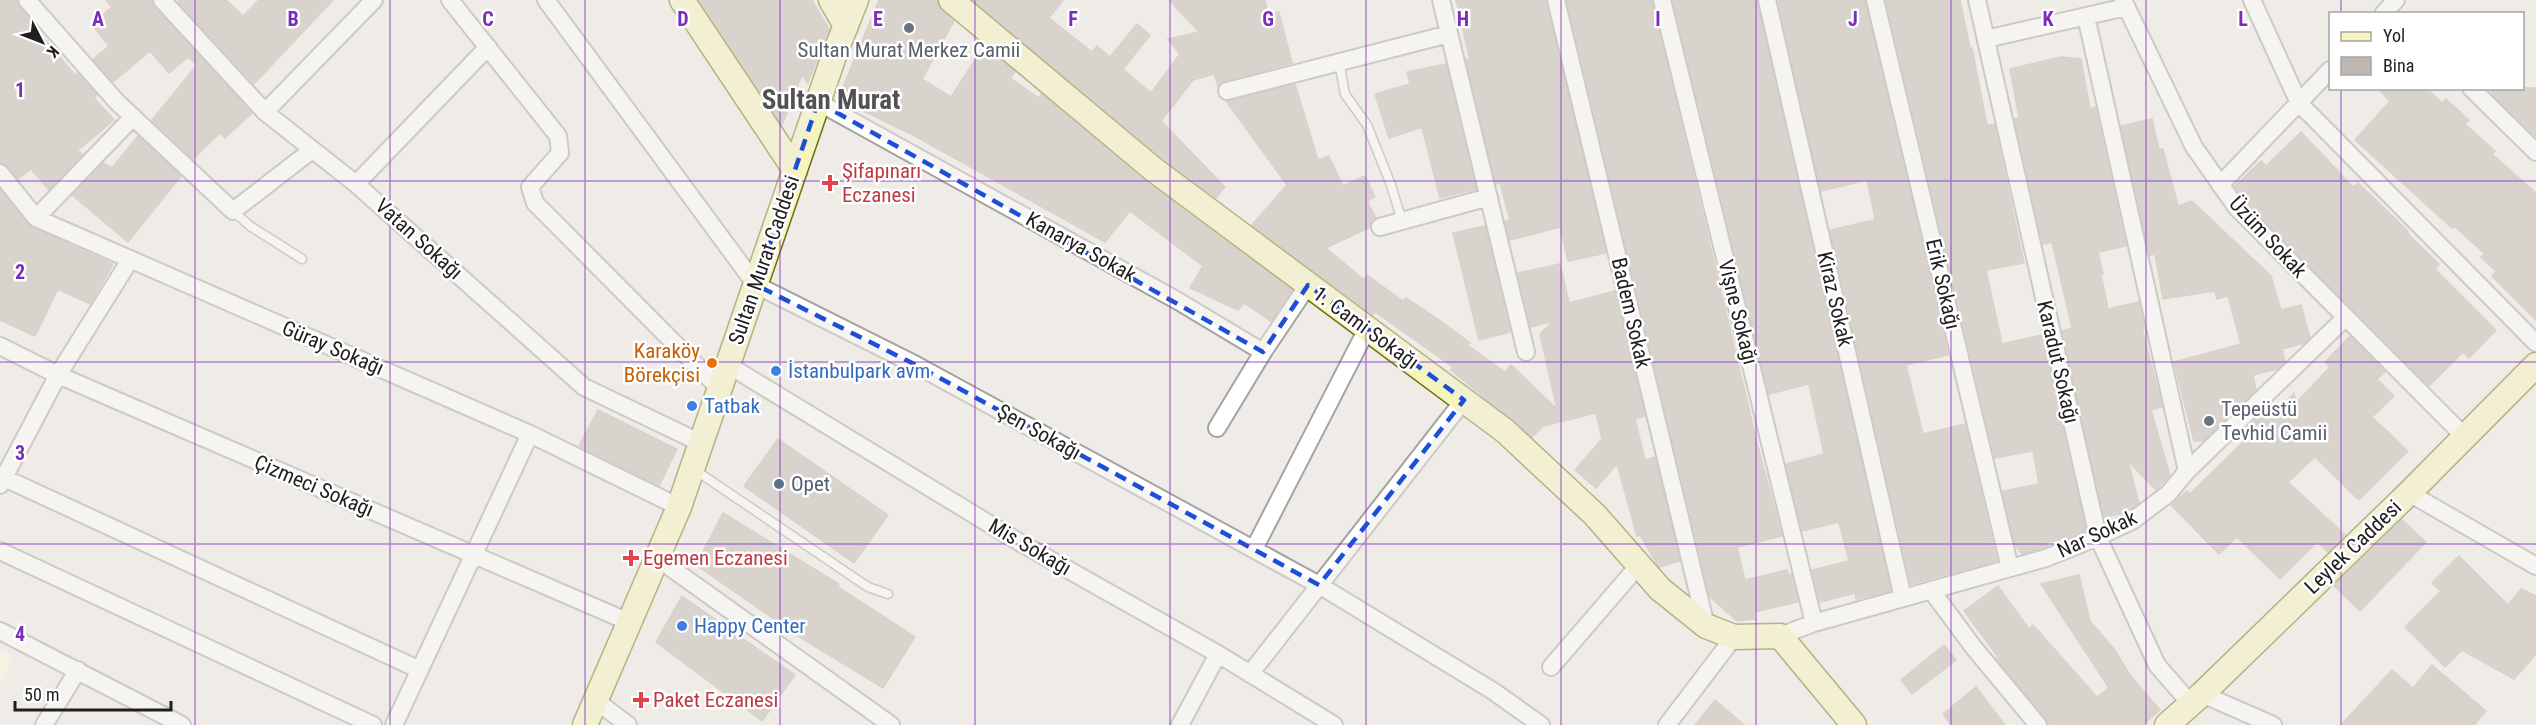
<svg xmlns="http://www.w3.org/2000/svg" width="2536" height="725" font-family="'Roboto Condensed',sans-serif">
<rect width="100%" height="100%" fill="#efebe6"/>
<!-- education -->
<path fill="#fdfbe1" d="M0 650 13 657 0 685Z"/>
<!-- building -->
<path fill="#bfb7b2" stroke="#c0b1a9" stroke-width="1.5" d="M0 0H17L19 7 35 24 33 26 75 75 77 73 97 95 94 98 114 120 77 151 83 154 49 190 31 169 18 179 8 166 0 163Z
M106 0H152L154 7 252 113 225 138 220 133 193 159 152 120 197 65 188 57 169 73 150 51 113 82 93 59 109 46 91 24 112 7Z
M179 0H226L243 16 259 0H333L254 84 178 2Z
M699 0H812L829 29 808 83 802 75 782 125Z
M879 0H937L941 10 954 21 922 79 951 97 984 46 1015 72 1010 78 1039 98 1041 94 1144 180 1292 290 1271 321 1244 303 1238 310 1190 288 1203 266 1130 211 1105 242 913 135 838 99Z
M973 0H1063L1049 18 1092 52 1097 46 1110 57 1137 24 1150 35 1123 69 1151 93 1180 54 1168 39 1199 32 1169 0H1265L1268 14 1279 12 1292 63 1224 81 1218 86 1214 74 1193 80 1161 121 1225 187 1216 198 1162 158Z
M1456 0H1546L1606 253 1568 261 1560 227 1510 240 1505 221 1510 220 1500 183 1496 184 1466 60H1470Z
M1567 0H1652L1757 443 1782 536 1737 547 1745 580 1787 570 1789 575 1791 574 1798 602 1754 612 1756 619 1737 621 1710 597Z
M1673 0H1757L1891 591 1856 599 1855 593 1820 602 1812 570 1849 561 1839 522 1802 531 1786 464 1824 454 1809 384 1769 394Z
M1778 0H1865L1948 355 1906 365 1923 434 1965 424 1997 561 1911 584 1830 230 1874 220 1875 218 1867 180 1821 191Z
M1886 0H1960L1970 48H1972L1987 125 1994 124 2024 263 1986 270 2002 344 2042 335 2086 531 2068 538 2047 542 2048 546 2022 554 2015 544 2002 491 2039 484 2033 451 1995 458Z
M2061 57 2081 59 2090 109 2095 107 2126 246 2098 252 2103 274H2101L2108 309 2139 302 2144 328H2142L2162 407 2151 410 2170 475 2156 490 2128 461 2139 503 2124 513 2104 517 2062 331 2072 328 2052 242 2043 244 2014 119 2019 118 2010 69Z
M1446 64 1476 189 1440 198 1422 127 1389 138 1375 94 1410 84 1407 72Z
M1295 84 1318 160 1329 156 1343 186 1365 176 1375 197 1367 201 1376 218 1370 227 1326 248 1364 280 1367 275 1403 301 1406 298 1438 319 1470 343 1466 344 1505 372 1511 365 1557 409 1540 334 1553 321 1531 327 1518 273 1560 264 1569 303 1615 291 1645 416 1635 419 1645 460 1655 457 1680 561 1659 567 1640 535 1637 536 1617 464 1596 488 1575 470 1602 439 1596 413 1543 426 1532 437 1451 370 1453 367 1375 312 1373 315 1252 225 1287 185 1226 101Z
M2377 88H2426L2442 103 2446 99 2469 120 2465 124 2495 151 2492 154 2536 193V320L2492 276 2496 271 2481 257 2485 254 2454 226 2452 228 2355 140 2390 101Z
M2488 88H2536V137L2498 100Z
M2152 119 2159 150 2163 149 2178 206 2192 201 2271 276 2281 310 2301 305 2310 338 2304 343 2282 349 2285 361 2277 369 2253 375 2256 390 2203 441H2194L2174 362 2241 344 2228 296 2217 299 2215 291 2163 299 2155 254 2150 255 2121 126Z
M2301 132 2353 187 2358 183 2408 231V234L2439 264 2435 269 2496 330 2469 358 2463 352 2429 386 2245 201 2235 186 2261 161 2266 166Z
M138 136 181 176 128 242 72 195 103 163 112 168Z
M0 190 31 227 113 264 90 304 58 289 35 336 0 320Z
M1485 226 1510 332 1479 340 1453 233Z
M2350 336 2385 372 2377 379 2394 396 2372 417 2408 451 2359 500 2315 457 2288 482 2345 535 2328 552 2317 542 2280 579 2237 537 2219 554 2171 505 2187 491 2190 494 2245 440 2234 441 2267 408 2273 414 2294 393 2296 403 2330 367 2325 362Z
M598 410 677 449 659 486 579 446Z
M778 439 888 515 854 563 744 486Z
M723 513 839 584 838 587 915 637 883 688 803 639 696 565Z
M2402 520 2426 542 2360 611 2334 586Z
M2459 556 2508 605 2521 589 2536 596V654L2514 679 2462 650 2445 667 2405 627 2441 591 2432 583Z
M2079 575 2090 621 2114 649 2130 675 2160 710 2143 725H2050L1996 658 1998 657 1964 611 1998 586 2029 629 2033 625 2097 697 2109 688 2041 584Z
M682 596 795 675 762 721 656 642Z
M1944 645 1956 660 1912 694 1901 680Z
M2432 665 2486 711 2474 725H2341L2392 670 2413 688Z
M1976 687 2005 725H1951L1943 714Z
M1715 700 1744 725H1695Z"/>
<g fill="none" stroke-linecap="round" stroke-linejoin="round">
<!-- lane casing -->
<g stroke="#a3a3a3" stroke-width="11">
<path id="lane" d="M1339 62 1345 94 1367 125 1391 185 1402 221
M233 211 250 226 302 259
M695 470 868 587 888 594"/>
</g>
<!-- street casing -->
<g stroke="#a3a3a3" stroke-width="20">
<path id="street" d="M27 0 117 102 233 211 312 150
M162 0 265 112 356 184 584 387 701 443
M450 0 558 136 560 153 530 187 535 203 720 389
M546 0 756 285 916 365 1319 585 1493 691 1541 725
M1441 0 1526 352
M1556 0 1706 626
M1662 0 1814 623
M1767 0 1903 598
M1875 0 2010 568
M1977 0 2098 537 2157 665 2190 703
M2123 0 2194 147 2237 208 2465 437
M2252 0 2299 103 2536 343
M2383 14 2396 0
M2086 16 2187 471
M1986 39 2126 7
M2471 88 2536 152
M1227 91 1449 34
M818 102 1178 301 1263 352 1217 428
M265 112 374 0
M0 173 36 218 530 434 679 507
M356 184 488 47
M2220 185 2330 70
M36 218 133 117
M1380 227 1489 197
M0 346 58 375 629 622
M1263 352 1308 285
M728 365 1019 542 1218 654 1334 725
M0 476 420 670
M0 485 58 375 130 260
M2409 493 2536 566
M1254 549 1367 329
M0 551 373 725
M657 558 891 725
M1931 590 1974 648 2038 725
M0 631 182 725
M1780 636 1814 623 2046 558 2098 537 2132 521 2168 494 2187 471 2346 317
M1551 667 1639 565
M1250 674 1464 400
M2202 694 2273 725
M595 700 628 725
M44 725 78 670
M394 725 530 434
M1180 725 1218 654
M1667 725 1734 637"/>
</g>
<!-- secondary casing -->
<g stroke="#6c6f0c" stroke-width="27">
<path id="secondary" d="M682 0 795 170
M831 0 846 26
M951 0 1153 169 1505 431 1595 515 1660 589 1706 626 1734 637 1780 636 1854 725
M585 725 679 507 835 53 856 0
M2167 725 2202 694 2409 493 2536 365"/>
</g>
<!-- lane -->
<use href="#lane" stroke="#fff" stroke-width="8"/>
<!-- street -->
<use href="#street" stroke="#fff" stroke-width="16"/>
<!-- secondary -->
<use href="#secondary" stroke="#f5f4bd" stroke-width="24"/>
</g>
<!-- marked area -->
<path d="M0 0H2536V725H0ZM818 102 1263 352 1308 285 1464 400 1319 585 916 365 756 285Z" fill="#efebe6" fill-opacity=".55" fill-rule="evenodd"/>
<path fill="none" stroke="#1d4ed8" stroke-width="4.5" stroke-dasharray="12 8" stroke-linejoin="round" d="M818 102 1263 352 1308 285 1464 400 1319 585 916 365 756 285Z"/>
<!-- grid -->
<path fill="none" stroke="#7b2cbf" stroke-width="1.5" stroke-opacity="0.55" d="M195 0V725M390 0V725M585 0V725M780 0V725M975 0V725M1170 0V725M1366 0V725M1561 0V725M1756 0V725M1951 0V725M2146 0V725M2341 0V14M2341 88V725M0 181H2536M0 362H2536M0 544H2536"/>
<!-- markers -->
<g fill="#6b7280" stroke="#fff" stroke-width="2">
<circle cx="909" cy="28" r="6"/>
<circle cx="2209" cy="421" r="6"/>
</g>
<g fill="#e0444e" stroke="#fff" stroke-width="2">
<path d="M827 174h6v6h6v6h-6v6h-6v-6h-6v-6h6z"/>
<path d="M628 549h6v6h6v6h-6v6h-6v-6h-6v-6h6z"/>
<path d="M638 691h6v6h6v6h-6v6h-6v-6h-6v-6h6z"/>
</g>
<circle fill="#e8710a" stroke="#fff" stroke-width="2" cx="712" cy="363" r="6"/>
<g fill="#3f7fe0" stroke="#fff" stroke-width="2">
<circle cx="776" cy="371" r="6"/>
<circle cx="692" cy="406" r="6"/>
<circle cx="682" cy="626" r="6"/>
</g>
<circle fill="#5c6f8a" stroke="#fff" stroke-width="2" cx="779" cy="484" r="6"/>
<g text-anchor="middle" stroke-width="5" stroke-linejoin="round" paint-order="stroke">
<!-- worship labels -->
<g font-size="21" fill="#5b616d" stroke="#fff">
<text x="909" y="57">Sultan Murat Merkez Camii</text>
<text x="2221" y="416" text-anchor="start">Tepeüstü<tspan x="2221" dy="24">Tevhid Camii</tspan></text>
</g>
<!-- health labels -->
<g font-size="21" fill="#be3a42" stroke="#fff" text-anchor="start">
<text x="842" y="178">Şifapınarı<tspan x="842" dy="24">Eczanesi</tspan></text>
<text x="643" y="565">Egemen Eczanesi</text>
<text x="653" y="707">Paket Eczanesi</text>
</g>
<!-- street labels -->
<g font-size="21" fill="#1f1f1f" stroke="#fff">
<text transform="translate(2268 237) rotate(47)" y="7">Üzüm Sokak</text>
<text transform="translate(419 239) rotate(42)" y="7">Vatan Sokağı</text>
<text transform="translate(1081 247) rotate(29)" y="7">Kanarya Sokak</text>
<text transform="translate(764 260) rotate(-71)" y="7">Sultan Murat Caddesi</text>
<text transform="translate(1943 284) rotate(77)" y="7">Erik Sokağı</text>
<text transform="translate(1835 299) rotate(77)" y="7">Kiraz Sokak</text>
<text transform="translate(1738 312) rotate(76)" y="7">Vişne Sokağı</text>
<text transform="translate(1631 313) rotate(77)" y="7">Badem Sokak</text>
<text transform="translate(1366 328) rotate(36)" y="7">1. Cami Sokağı</text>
<text transform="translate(333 348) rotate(23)" y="7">Güray Sokağı</text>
<text transform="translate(2058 362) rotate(77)" y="7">Karadut Sokağı</text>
<text transform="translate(1039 432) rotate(29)" y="7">Şen Sokağı</text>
<text transform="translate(314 486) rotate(23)" y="7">Çizmeci Sokağı</text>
<text transform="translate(2097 534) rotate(-25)" y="7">Nar Sokak</text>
<text transform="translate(1030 547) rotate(30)" y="7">Mis Sokağı</text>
<text transform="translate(2353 547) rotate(-44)" y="7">Leylek Caddesi</text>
</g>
<!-- food labels -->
<g font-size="21" fill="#c56008" stroke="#fff" text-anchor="end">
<text x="700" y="358">Karaköy<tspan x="700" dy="24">Börekçisi</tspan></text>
</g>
<!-- shop labels -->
<g font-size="21" fill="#366cbe" stroke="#fff" text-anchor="start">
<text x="788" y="378">İstanbulpark avm</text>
<text x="704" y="413">Tatbak</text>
<text x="694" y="633">Happy Center</text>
</g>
<!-- service labels -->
<g font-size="21" fill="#4e5e75" stroke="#fff" text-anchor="start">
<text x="791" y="491">Opet</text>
</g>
<!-- district labels -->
<g font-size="27" font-weight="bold" fill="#525252" stroke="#fff">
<text x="831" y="109">Sultan Murat</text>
</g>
</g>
<g font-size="20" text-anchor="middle" font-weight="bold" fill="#7b2cbf" stroke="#fff" stroke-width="5" stroke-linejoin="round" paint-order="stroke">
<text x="98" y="26">A</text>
<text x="293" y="26">B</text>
<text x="488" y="26">C</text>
<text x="683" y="26">D</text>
<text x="878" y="26">E</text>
<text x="1073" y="26">F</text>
<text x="1268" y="26">G</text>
<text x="1463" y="26">H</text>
<text x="1658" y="26">I</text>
<text x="1853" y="26">J</text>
<text x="2048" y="26">K</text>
<text x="2243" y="26">L</text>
<text x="20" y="97">1</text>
<text x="20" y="279">2</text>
<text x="20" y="460">3</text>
<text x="20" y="641">4</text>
</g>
<!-- legend -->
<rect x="2329" y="12" width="195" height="78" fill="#ffffff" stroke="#a5a5a5" stroke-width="1.5"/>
<rect x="2341" y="32" width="30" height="9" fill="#f5f4bd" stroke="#a5a5a5" stroke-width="1.5"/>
<text x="2383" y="42" font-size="18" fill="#1f1f1f">Yol</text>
<rect x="2341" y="57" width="30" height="18" fill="#bfb7b2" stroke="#a5a5a5" stroke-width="1.5"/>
<text x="2383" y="72" font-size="18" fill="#1f1f1f">Bina</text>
<!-- north arrow -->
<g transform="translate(42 42) rotate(132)" stroke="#ffffff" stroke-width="4.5" paint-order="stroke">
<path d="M0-4.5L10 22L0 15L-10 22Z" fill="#1f1f1f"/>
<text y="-9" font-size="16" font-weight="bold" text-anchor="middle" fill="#1f1f1f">K</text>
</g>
<!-- scale -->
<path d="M15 701v9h156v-9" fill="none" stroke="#1f1f1f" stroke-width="3"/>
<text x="24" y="701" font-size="18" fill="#1f1f1f" stroke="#ffffff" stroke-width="4.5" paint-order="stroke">50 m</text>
</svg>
